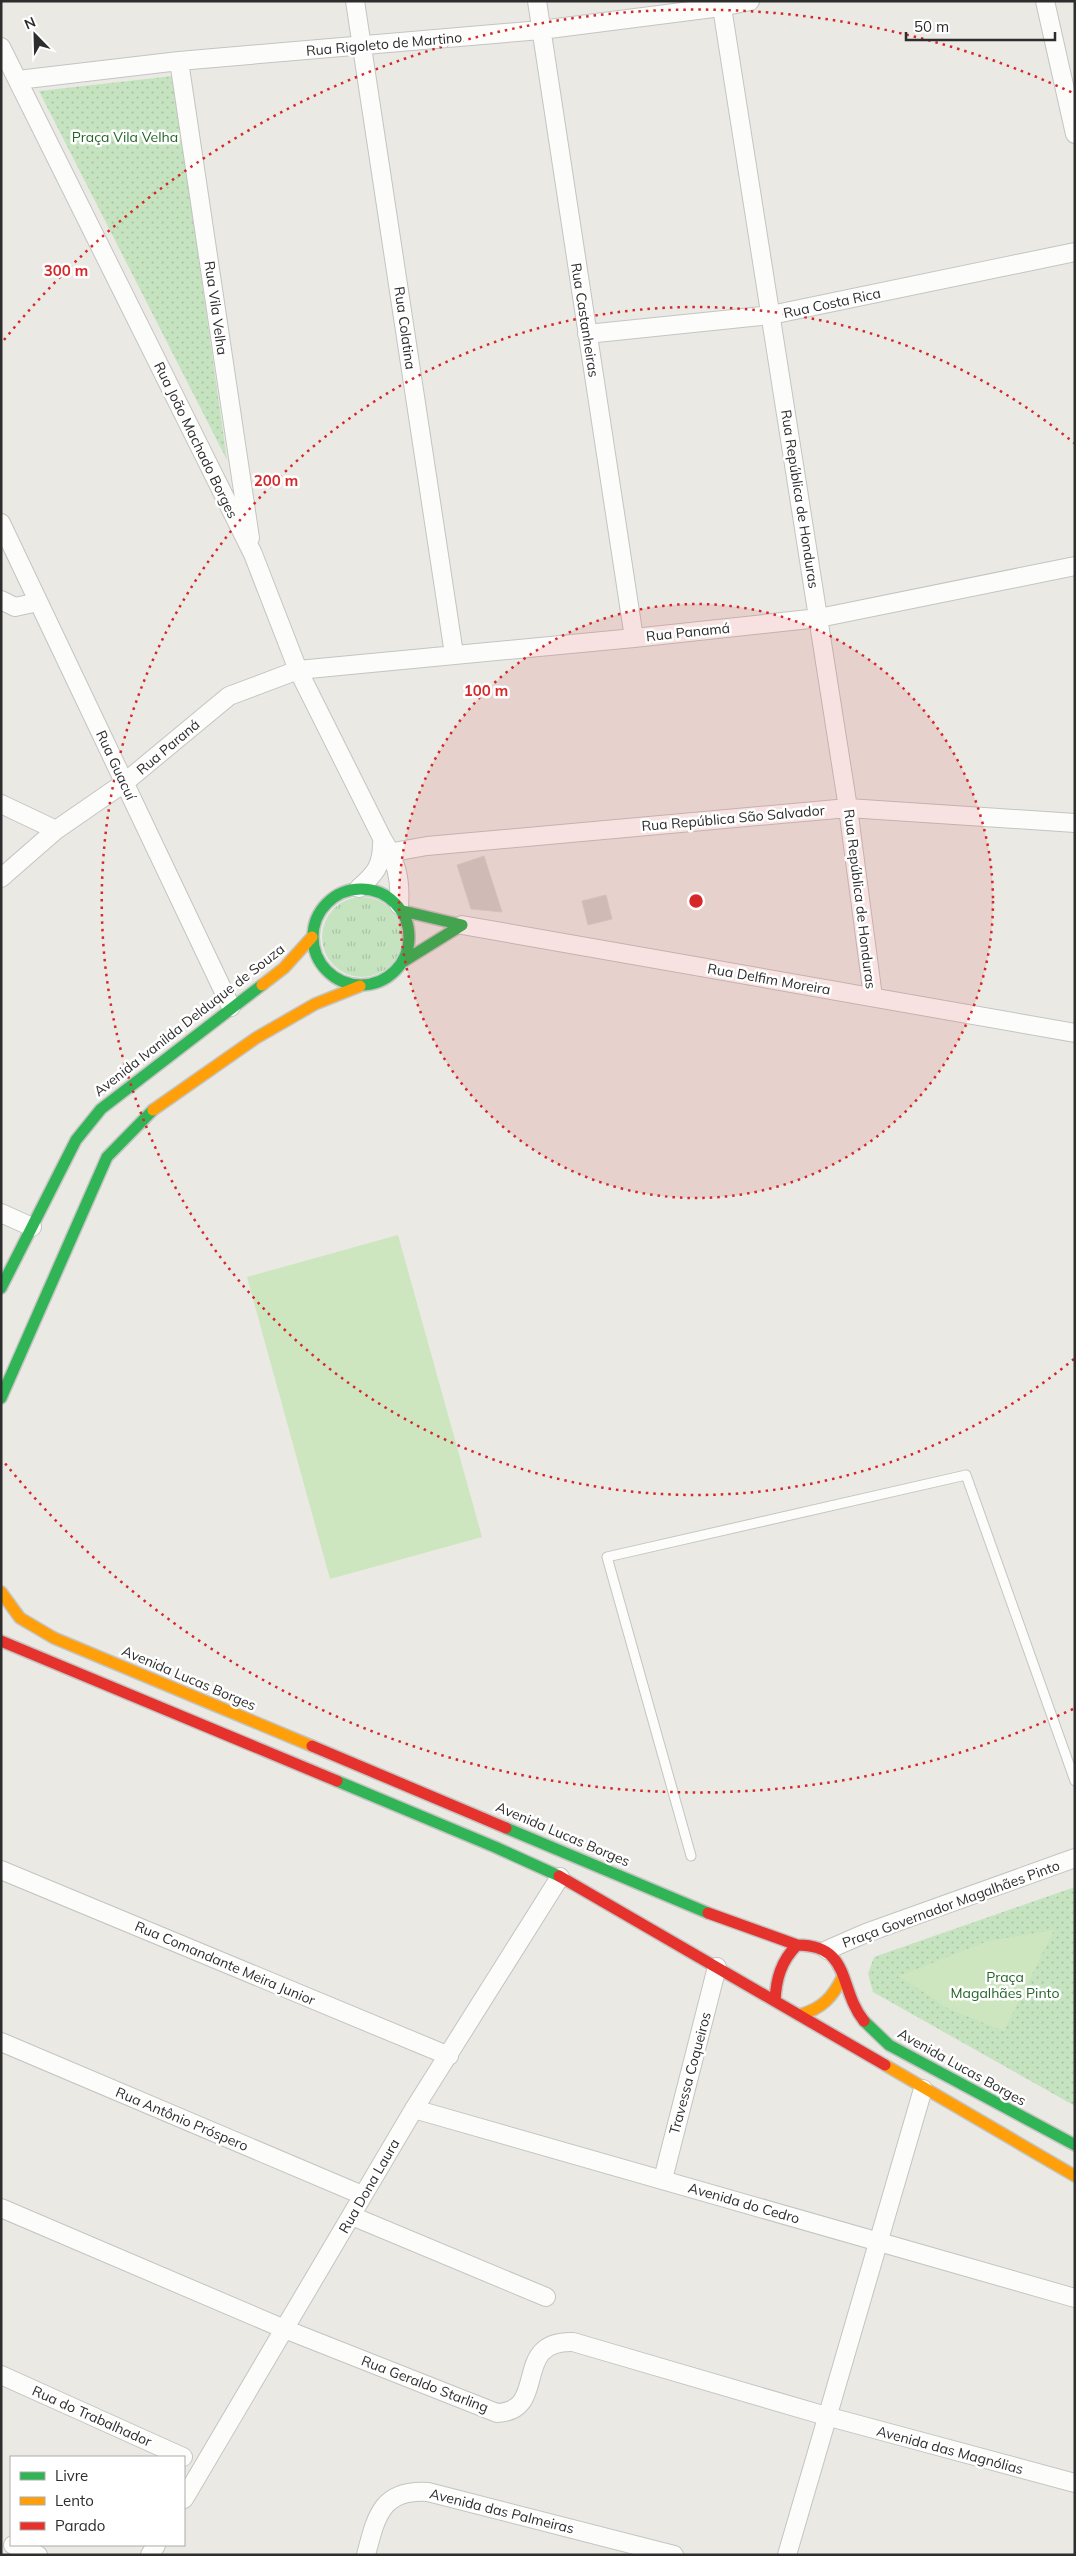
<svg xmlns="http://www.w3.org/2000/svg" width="1076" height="2556" font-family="Mulish,sans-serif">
<defs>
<pattern id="grass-tufts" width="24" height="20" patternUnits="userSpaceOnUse" patternTransform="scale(1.25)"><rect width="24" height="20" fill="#c6e3c0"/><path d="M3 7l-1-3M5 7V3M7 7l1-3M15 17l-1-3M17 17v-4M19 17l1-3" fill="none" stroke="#aac3a5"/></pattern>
<pattern id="park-dots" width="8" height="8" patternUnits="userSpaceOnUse" patternTransform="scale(1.25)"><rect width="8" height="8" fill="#c6e3c0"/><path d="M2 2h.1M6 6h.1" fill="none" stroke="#aac3a5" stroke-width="1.8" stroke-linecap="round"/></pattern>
</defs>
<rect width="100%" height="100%" fill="#eae9e4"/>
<!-- grass -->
<path fill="url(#grass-tufts)" d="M322 937a40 40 0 1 1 80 0a40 40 0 1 1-80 0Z"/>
<!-- park -->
<path fill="url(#park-dots)" d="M173 76 227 460 39 91Z
M1075 1887V2106L873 1992 868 1974 874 1957Z"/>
<!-- pitch -->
<path fill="#cde6bf" d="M398 1235 482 1537 330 1579 247 1277Z
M1054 1930 1004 2031 949 2009 899 1976 988 1941Z"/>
<!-- building -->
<path fill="#cfcfca" stroke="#d5d5d0" d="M484 856 502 912 471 909 457 865Z
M606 895 612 919 588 925 582 901Z"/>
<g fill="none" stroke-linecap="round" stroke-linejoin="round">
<!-- lane casing -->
<g stroke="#c4c4c3" stroke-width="11">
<path id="lane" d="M691 1856 607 1557 966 1475 1075 1781"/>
</g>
<!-- street casing -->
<g stroke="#c4c4c3" stroke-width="20">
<path id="street" d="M355 1 454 654
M537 1 634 638
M721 1 848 808 873 997
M1045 1 1075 134
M1 47 253 554 298 670 382 838C396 860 401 879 399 905
M179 61 250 538
M18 80 179 61 541 30 721 7 750 1
M587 334 771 315 1075 252
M1 523 231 1007
M1 600 15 607 38 602
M1 804 56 830
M382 854 427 846 848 808 1075 823
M1 878 56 830 124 783 229 696 298 670 634 638 819 618 1075 566
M359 888C375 874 382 866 382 843
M462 925 1075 1033
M1 1213 32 1227
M1 1870 449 2056
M827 1950 866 1933 1075 1858
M1 2042 362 2195
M414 2109 1075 2298
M663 2179 717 1967
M1 2208 282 2328 497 2413C550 2411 510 2340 573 2342L826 2416 1075 2483
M352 2216 546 2297
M1 2375 183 2457
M184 2499 414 2109 560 1877
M13 2545 38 2555
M150 2555 156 2545
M366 2555C376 2517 381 2489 428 2492L674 2555
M787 2555 923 2089"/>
</g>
<!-- fast casing -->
<g stroke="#c4c4c3" stroke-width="14">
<path id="fast" d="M313 937a48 48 0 1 1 96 0a48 48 0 1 1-96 0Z
M403 911 462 925
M404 961 462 925
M1 1288 76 1140 101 1109 262 985
M1 1398 107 1157 153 1110
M337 1781 495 1847 559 1876
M506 1828 708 1913
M864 2021 889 2045 1075 2145"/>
</g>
<!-- slow casing -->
<g stroke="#c4c4c3" stroke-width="14">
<path id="slow" d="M262 985 284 968 312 937
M153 1110 256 1038 315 1004 360 986
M1 1592 20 1618 54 1638 312 1746
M799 2015C822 2009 833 1997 843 1976
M885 2065 1075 2176"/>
</g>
<!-- jam casing -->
<g stroke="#c4c4c3" stroke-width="14">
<path id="jam" d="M1 1641 337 1781
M312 1746 506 1828
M559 1876 885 2065
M708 1913 797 1945C852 1945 838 1989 864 2021
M775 2001C776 1979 781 1961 797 1945"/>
</g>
<!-- lane -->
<use href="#lane" stroke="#fcfcfb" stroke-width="9"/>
<!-- street -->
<use href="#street" stroke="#fcfcfb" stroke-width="18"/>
<!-- fast -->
<use href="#fast" stroke="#30b455" stroke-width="11"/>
<!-- slow -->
<use href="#slow" stroke="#ff9f0a" stroke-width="11"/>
<!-- jam -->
<use href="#jam" stroke="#e5322d" stroke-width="11"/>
</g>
<!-- distance rings -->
<circle cx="696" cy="901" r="297" fill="#d62828" fill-opacity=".12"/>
<g fill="none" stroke="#d62828" stroke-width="2.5" stroke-dasharray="2.5 5">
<circle cx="696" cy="901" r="297"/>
<path d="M1074 1359A594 594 0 1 1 1074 443"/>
<path d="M1073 1709A891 891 0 0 1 4 1462M4 340A891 891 0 0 1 1073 93"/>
</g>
<g text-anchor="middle" stroke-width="5" stroke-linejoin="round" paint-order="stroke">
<!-- street labels -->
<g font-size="14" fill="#2d2d2d" stroke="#fff">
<text transform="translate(384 44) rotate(-5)" y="5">Rua Rigoleto de Martino</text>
<text transform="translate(832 303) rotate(-12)" y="5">Rua Costa Rica</text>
<text transform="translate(216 308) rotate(82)" y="5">Rua Vila Velha</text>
<text transform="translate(585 320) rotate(81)" y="5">Rua Castanheiras</text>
<text transform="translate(405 328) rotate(82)" y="5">Rua Colatina</text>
<text transform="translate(196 440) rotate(64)" y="5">Rua João Machado Borges</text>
<text transform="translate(800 499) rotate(81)" y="5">Rua República de Honduras</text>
<text transform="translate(688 632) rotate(-6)" y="5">Rua Panamá</text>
<text transform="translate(168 747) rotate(-40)" y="5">Rua Paraná</text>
<text transform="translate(116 765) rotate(65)" y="5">Rua Guacuí</text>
<text transform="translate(733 818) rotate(-5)" y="5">Rua República São Salvador</text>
<text transform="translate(860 899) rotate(83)" y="5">Rua República de Honduras</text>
<text transform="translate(769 979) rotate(10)" y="5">Rua Delfim Moreira</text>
<text transform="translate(189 1020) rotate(-38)" y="5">Avenida Ivanilda Delduque de Souza</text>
<text transform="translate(189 1678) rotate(23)" y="5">Avenida Lucas Borges</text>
<text transform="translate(563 1834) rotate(23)" y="5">Avenida Lucas Borges</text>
<text transform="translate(951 1904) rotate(-20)" y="5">Praça Governador Magalhães Pinto</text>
<text transform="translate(225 1963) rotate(23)" y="5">Rua Comandante Meira Junior</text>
<text transform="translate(962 2067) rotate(29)" y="5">Avenida Lucas Borges</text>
<text transform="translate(690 2073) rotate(-75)" y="5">Travessa Coqueiros</text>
<text transform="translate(182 2119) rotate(23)" y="5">Rua Antônio Próspero</text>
<text transform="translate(369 2186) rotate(-60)" y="5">Rua Dona Laura</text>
<text transform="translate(744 2203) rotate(16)" y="5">Avenida do Cedro</text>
<text transform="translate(425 2384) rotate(21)" y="5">Rua Geraldo Starling</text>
<text transform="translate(92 2416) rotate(24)" y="5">Rua do Trabalhador</text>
<text transform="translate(950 2450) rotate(15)" y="5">Avenida das Magnólias</text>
<text transform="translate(502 2511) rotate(14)" y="5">Avenida das Palmeiras</text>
</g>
<!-- park labels -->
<g font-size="14" fill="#226525" stroke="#fff">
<text x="125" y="142">Praça Vila Velha</text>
<text x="1005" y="1982">Praça<tspan x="1005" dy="16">Magalhães Pinto</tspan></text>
</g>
</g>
<circle cx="696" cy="901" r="8" fill="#d62828" stroke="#fff" stroke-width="2.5"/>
<g font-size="15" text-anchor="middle" font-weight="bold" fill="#d62828" stroke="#fff" stroke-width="5" stroke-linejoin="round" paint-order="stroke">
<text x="66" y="276">300 m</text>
<text x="276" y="486">200 m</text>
<text x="486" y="696">100 m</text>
</g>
<!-- border -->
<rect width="1076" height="2556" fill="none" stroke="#2d2d2d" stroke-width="5"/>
<!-- legend -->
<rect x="10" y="2456" width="175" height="90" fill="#ffffff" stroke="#ababab"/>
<rect x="20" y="2472" width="25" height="8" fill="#30b455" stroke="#ababab"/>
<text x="55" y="2481" font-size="15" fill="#2d2d2d">Livre</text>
<rect x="20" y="2497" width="25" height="8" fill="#ff9f0a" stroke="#ababab"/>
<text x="55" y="2506" font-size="15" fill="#2d2d2d">Lento</text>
<rect x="20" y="2522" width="25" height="8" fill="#e5322d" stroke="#ababab"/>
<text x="55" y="2531" font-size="15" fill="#2d2d2d">Parado</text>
<!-- north arrow -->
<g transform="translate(35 35) rotate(337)" stroke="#ffffff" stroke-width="4" paint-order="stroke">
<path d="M0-4L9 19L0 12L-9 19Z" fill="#2d2d2d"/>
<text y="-8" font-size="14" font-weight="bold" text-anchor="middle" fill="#2d2d2d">N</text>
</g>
<!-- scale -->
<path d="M906 32v8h149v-8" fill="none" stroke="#2d2d2d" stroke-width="2.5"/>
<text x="914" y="32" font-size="15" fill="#2d2d2d" stroke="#ffffff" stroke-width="4" paint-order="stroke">50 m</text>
</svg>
